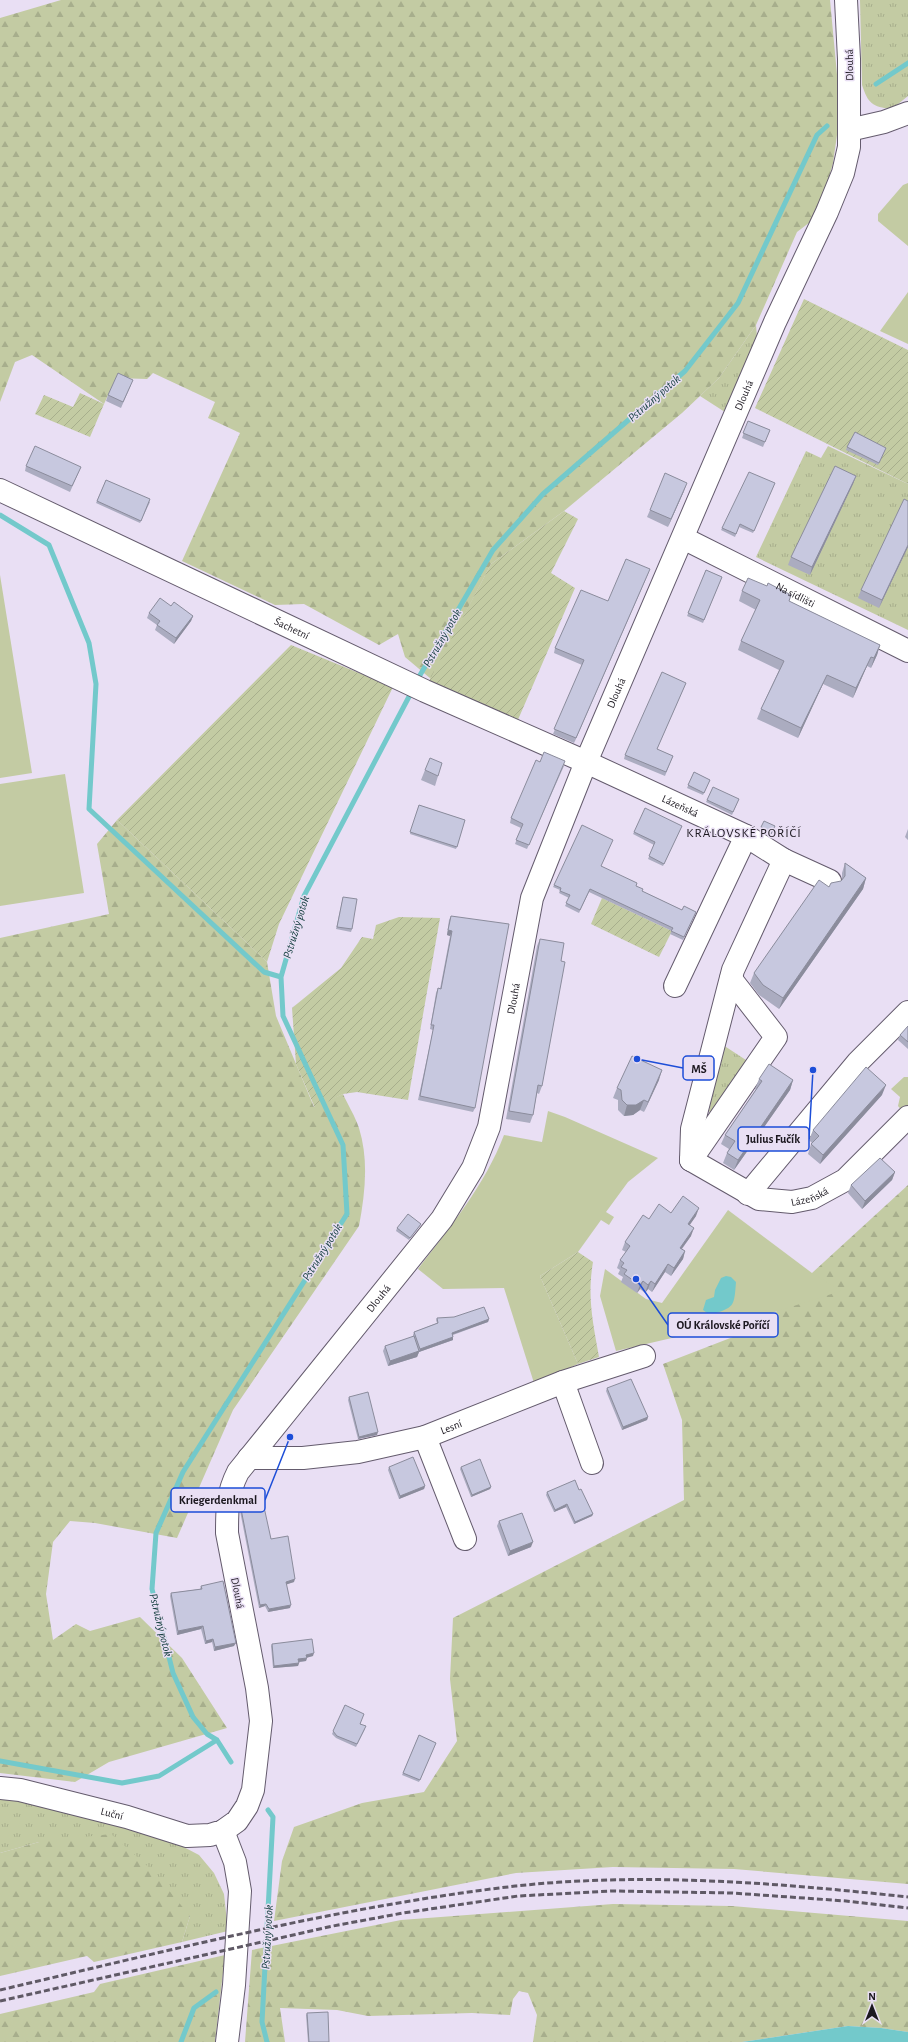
<svg xmlns="http://www.w3.org/2000/svg" width="908" height="2042" font-family="'Alegreya Sans',sans-serif">
<defs>
<pattern id="grass-tufts" width="24" height="20" patternUnits="userSpaceOnUse"><rect width="24" height="20" fill="#c3cba3"/><path d="M3 7l-1-3M5 7V3M7 7l1-3M15 17l-1-3M17 17v-4M19 17l1-3" fill="none" stroke="#a7ae8c"/></pattern>
<pattern id="forest-firs" width="22" height="20" patternUnits="userSpaceOnUse"><rect width="22" height="20" fill="#c3cba3"/><path d="M5 1l3.5 6h-7zM16 11l3.5 6h-7z" fill="#a7ae8c"/></pattern>
<pattern id="garden-furrows" width="10" height="10" patternUnits="userSpaceOnUse"><rect width="10" height="10" fill="#c3cba3"/><path d="M-1 1l2-2M0 10L10 0M9 11l2-2" fill="none" stroke="#a7ae8c"/></pattern>
</defs>
<rect width="100%" height="100%" fill="#e9dff4"/>
<!-- grass -->
<path fill="url(#grass-tufts)" d="M860 0H908V96L892 109C872 107 868 103 862 85Z
M756 325 758 349 728 414 700 396 719 378Z
M828 446 908 484V630L756 557 806 451 821 458Z
M723 1045 749 1062 712 1115 709 1111Z
M0 1797 17 1798 113 1823 176 1843 199 1855 214 1873 224 1894 228 1931 182 1942 190 1916 39 1842 0 1853Z"/>
<!-- forest -->
<path fill="url(#forest-firs)" d="M61 0H830L838 85V128L833 163 818 216 797 232 756 325 719 378 682 413 564 511 491 564 431 679 405 657 398 634 379 645 304 604 275 605 182 561 240 433 208 418 215 402 153 373 147 379 116 378 104 404 32 355 15 362 0 402V18Z
M117 820 267 962 276 1016 314 1107 343 1094C348 1105 355 1116 359 1128 369 1160 365 1194 359 1226L233 1410 177 1538 95 1523 70 1521 53 1542 46 1594 53 1640 76 1624 90 1631 140 1617 182 1658 227 1728 109 1762 75 1782 0 1773V938L109 914 97 844Z
M908 1185V1884L734 1869 613 1867 516 1873 274 1921 282 1861 294 1827 362 1803 424 1792 457 1741 450 1679 453 1618 684 1500 682 1420 663 1364 764 1325 812 1273Z
M111 1834 153 1871 190 1916 182 1942 94 1962 87 1956 0 1976V1853L39 1842Z
M613 1904 732 1906 908 1921V2032L881 2028 848 2026 742 2042H533L537 2015 528 1993 519 1991 513 1999 510 2015 472 2013 368 2016 337 2010 280 2008 285 2042H245L252 1950 401 1920Z
M225 1955 215 2042H0V2014L94 1992 100 1984Z"/>
<!-- park -->
<path fill="#c3cba3" d="M908 183V246L878 221V214L903 185Z
M908 292V344L880 331Z
M0 575 32 773 0 778Z
M65 774 84 893 0 906V784Z
M904 1077H908V1109L904 1113 898 1106 900 1097 891 1089Z
M548 1111 565 1117 658 1158 628 1182 606 1212 614 1217 609 1225 601 1220 578 1252 540 1276 578 1364 534 1383 504 1288 443 1289 418 1269C450 1227 485 1185 504 1135L542 1142Z
M728 1210 812 1273 841 1291 749 1320 616 1351 600 1296 605 1269 646 1299 662 1303Z"/>
<!-- garden -->
<path fill="url(#garden-furrows)" d="M804 299 908 350V484L755 408Z
M80 393 104 404 90 437 35 414 44 395 73 407Z
M564 511 578 519 551 573 575 588 517 722 428 683 491 564Z
M291 645 393 687 279 924 267 962 117 820Z
M602 898 672 931 659 957 591 924Z
M399 917 440 918 408 1100 357 1092 343 1094 315 1108 296 1064 292 1008 341 968 362 937 373 939 376 925Z
M578 1252 593 1262C587 1297 593 1323 599 1357L578 1364 540 1276Z"/>
<!-- water -->
<path fill="#73c9cb" d="M726 1276 731 1277 736 1282C734 1307 735 1307 710 1315L703 1310 706 1300 714 1297 715 1290 721 1278Z
M848 2026 881 2028 908 2032V2042H742Z"/>
<g fill="none" stroke-linecap="round" stroke-linejoin="round">
<!-- stream -->
<path stroke="#73c9cb" stroke-width="5" d="M876 84 908 63
M0 515 49 545 89 643 96 684 89 809 264 972 281 977
M416 682 493 550 543 494 685 371 738 303 817 135 827 126
M0 1761 122 1783 159 1776 217 1740
M231 1762 217 1740 207 1734 193 1717 173 1673 152 1589 156 1533 183 1472 347 1214 343 1145 283 1016 281 977 304 896 412 691
M181 2042 194 2008 216 1992
M267 2042 262 2022 273 1817 268 1810"/>
<!-- minor casing -->
<g stroke="#645b6d" stroke-width="24">
<g id="minor">
<path d="M849 130 884 122 908 113"/>
<path id="s1" d="M0 490 425 691 586 762 746 836 784 860 830 881"/>
<path id="s2" d="M683 538 908 651"/>
<path d="M675 986 746 836"/>
<path d="M691 1160 692 1129 733 970 784 860"/>
<path id="s3" d="M691 1160 759 1199 792 1202 812 1198 845 1180 908 1117"/>
<path d="M691 1160 776 1037 731 979"/>
<path d="M748 1194 858 1062 908 1012"/>
<path d="M563 1382 592 1463"/>
<path d="M425 1437 465 1539"/>
<path id="s4" d="M249 1458H303L358 1452 425 1437 563 1382 644 1356"/>
<path id="s5" d="M0 1788 20 1790 127 1817 187 1836 210 1835 223 1831 237 1821 247 1806 253 1790 261 1721 257 1688 227 1533C227 1508 227 1494 238 1472L442 1219 473 1168 489 1127 532 898 586 762 775 322 827 212 843 173 849 147V59L846 0"/>
<path d="M223 1831 235 1862 240 1891 234 1985 227 2042"/>
</g>
</g>
<!-- minor -->
<use href="#minor" stroke="#fff" stroke-width="22"/>
<!-- rail -->
<path stroke="#5f5965" stroke-width="3" stroke-dasharray="6 3" stroke-linecap="butt" d="M0 1990C171 1950 342 1906 516 1886 646 1872 778 1883 908 1897
M0 2001 333 1926 403 1913 518 1896 612 1891 732 1893 846 1901 908 1908"/>
</g>
<!-- wall -->
<path fill="#abacc0" d="M131 385 121 408 106 401 108 395Z
M748 421 770 430 763 447 742 438Z
M847 447 886 448 878 465 846 450Z
M26 466 81 467 70 492 25 471Z
M856 476 853 484 810 575 788 565 791 557Z
M106 480 150 502 140 523 96 503Z
M775 483 753 533 739 527 735 537 721 530 722 528Z
M684 491 668 527 647 517 650 510Z
M908 501V547L879 608 858 598 861 590Z
M706 570 722 577 703 623 687 616Z
M648 574 574 743 553 734 582 665 554 653 555 648 608 601Z
M742 591 789 601 880 645 877 655 871 668 867 666 853 698 823 684 798 738 757 719 761 709 779 670 738 650 741 641 756 610 739 601Z
M171 606 193 616 191 621 174 644 155 630 157 625 147 618 149 613Z
M686 683 657 749 673 756 665 776 624 759 625 755Z
M540 762 564 766 527 849 515 844 521 828 510 823 511 818Z
M425 770 438 776 435 786 421 780Z
M694 772 710 780 703 795 687 788Z
M739 799 732 815 706 802 707 800Z
M419 805 465 820 456 849 410 834Z
M682 826 663 866 648 859 654 845 633 834 634 832Z
M761 827 774 829 770 836 760 830Z
M908 829V840L905 837Z
M845 863 866 878 863 889 779 1009 759 995 750 983 754 973 829 887 841 881 842 880V873Z
M601 866 636 886 642 891 682 910 696 912 683 940 670 934 672 931 589 892 579 913 565 906 569 898 559 893 560 890 553 887 554 885Z
M343 897 352 929 351 932 336 929Z
M451 916 475 1108 473 1112 418 1100 433 1030 430 1029 436 993 438 988 440 989 450 936 447 935 449 920Z
M540 939 542 1086 539 1094 537 1093 533 1115 530 1123 506 1119 537 946Z
M908 1026V1049L898 1040 900 1035Z
M759 1079 793 1080 790 1090 734 1170 723 1163 727 1153 729 1149 721 1144 725 1135 756 1089H755Z
M659 1080 644 1112 640 1110 633 1115 624 1116 618 1110V1100L613 1098 617 1088Z
M882 1095 820 1164 808 1154 811 1144 812 1143 809 1140 813 1130Z
M895 1172 892 1180 862 1209 848 1193 851 1185Z
M671 1213 696 1216 689 1225 691 1236 682 1249 685 1251 683 1259 671 1276 665 1272 652 1292 648 1289 645 1293 640 1289 637 1293 621 1282 623 1277 618 1274 620 1270 617 1268 620 1260 626 1252 622 1250 625 1242 649 1219Z
M421 1224 420 1226 409 1240 396 1231 397 1228Z
M437 1318 489 1319 488 1322 453 1335V1340L419 1352 417 1357 388 1366 383 1351 385 1346 413 1337V1335L414 1332 437 1323 436 1320Z
M607 1388 648 1417 647 1420 622 1430 606 1391Z
M349 1397 377 1435 358 1439 348 1400Z
M389 1467 425 1486 424 1489 399 1499 388 1470Z
M461 1467 491 1487 490 1489 471 1497 460 1469Z
M579 1490 593 1514 592 1516 574 1524 566 1507 554 1512 546 1495 547 1492Z
M241 1509 271 1539 294 1582 286 1584 290 1608 268 1612 265 1606 259 1608 240 1511Z
M499 1521 531 1547 508 1556 497 1526Z
M201 1586 234 1646 214 1651 212 1642 205 1644 201 1629 177 1635 170 1596 171 1593 200 1589Z
M272 1644 313 1656 307 1657 306 1661 299 1662 298 1666 273 1668 271 1646Z
M345 1705 365 1729 356 1747 336 1738 332 1734Z
M419 1735 436 1743 419 1782 402 1775Z
M307 2013 329 2042H308L306 2015Z"/>
<!-- shaded-wall -->
<path fill="#8b8c9c" d="M856 476 853 484 810 575 812 567Z
M687 483 684 491 668 527 671 519Z
M908 545V547L879 608 882 600Z
M650 569 648 574 574 743 576 738Z
M193 616 191 621 174 644 176 638Z
M880 645 877 655 871 668 874 658Z
M871 657 867 666 853 698 856 688Z
M827 675 823 684 798 738 801 728Z
M866 878 863 889 779 1009 783 998Z
M448 930 452 931 450 936 447 935Z
M662 1070 659 1080 644 1112 648 1102Z
M793 1080 790 1090 734 1170 738 1160Z
M886 1085 882 1095 820 1164 823 1155Z
M644 1100 640 1110 633 1115 624 1116 627 1105Z
M895 1172 892 1180 862 1209 865 1201Z
M699 1208 696 1216 685 1232 688 1224Z
M694 1228 691 1236 677 1255 680 1248Z
M685 1251 683 1259 671 1276 674 1268Z
M668 1264 665 1272 652 1292 655 1284Z
M643 1281 640 1289 637 1293 640 1285Z
M651 1281 648 1289 645 1293 648 1285Z
M489 1319 488 1322 451 1335 452 1333Z
M453 1337V1340L419 1352 417 1357 388 1366 390 1361 419 1351 420 1349Z
M648 1417 647 1420 622 1430 623 1427Z
M378 1432 377 1435 358 1439 359 1437Z
M425 1486 424 1489 399 1499 400 1496Z
M491 1487 490 1489 471 1497 472 1495Z
M567 1504 566 1507 554 1512 555 1510Z
M593 1514 592 1516 574 1524 575 1522Z
M533 1542 531 1547 508 1556 510 1551Z
M295 1579 294 1582 285 1585 286 1582Z
M266 1604 265 1606 259 1608 260 1605Z
M291 1605 290 1608 268 1612 269 1609Z
M203 1626 201 1629 177 1635 178 1631Z
M213 1639 212 1642 205 1644 206 1641Z
M236 1643 234 1646 214 1651 215 1647Z
M314 1653 313 1656 306 1658V1655Z
M307 1658 306 1661 298 1662V1659Z
M299 1663 298 1666 273 1668 274 1666Z"/>
<!-- building -->
<path fill="#c7c8df" stroke="#8b8c9c" d="M118 373 133 380 123 402 108 395Z
M748 421 770 430 765 442 743 433Z
M855 432 886 448 879 463 847 447Z
M35 446 81 467 72 486 26 466Z
M835 466 856 476 812 567 791 557Z
M749 472 775 483 754 531 740 524 736 534 722 528Z
M665 473 687 483 671 519 650 510Z
M106 480 150 499 141 521 97 501Z
M904 499 908 501V545L882 600 861 590Z
M626 559 650 569 576 738 554 729 584 660 555 648 581 590 608 601Z
M706 570 722 577 704 620 688 613Z
M748 578 767 586 768 583 791 595 789 601 880 645 874 658 871 657 856 688 827 675 801 728 761 709 784 661 741 641 760 600 742 591Z
M160 598 171 606 174 602 193 616 176 638 157 625 160 621 149 613Z
M662 672 686 683 657 749 673 756 666 772 625 755Z
M544 752 565 761 529 845 516 840 523 824 511 818 536 760 540 762Z
M430 758 442 763 438 776 425 770Z
M694 772 710 780 704 793 688 785Z
M713 787 739 799 733 812 707 800Z
M419 805 465 820 457 847 410 832Z
M645 808 682 826 664 864 649 856 655 842 634 832Z
M764 821 775 826 771 834 761 827Z
M582 825 613 840 601 866 637 883 636 886 643 889 642 891 682 910 684 906 696 912 684 937 671 931 673 928 590 889 580 910 566 903 570 895 560 891 561 888 554 885Z
M845 863 866 878 783 998 763 985 754 973 819 880 829 887 831 883 841 881 845 876Z
M343 897 357 899 352 929 337 927Z
M451 916 509 924 475 1108 420 1096 434 1025H431L438 988 441 989 452 931 448 930Z
M540 939 564 943 561 961 565 962 542 1086 538 1085 533 1115 509 1111Z
M908 1026V1042L900 1035Z
M632 1056 662 1070 648 1102 644 1100 636 1105H627L622 1100 621 1090 617 1088Z
M769 1064 793 1080 738 1160 727 1153 735 1141 725 1135 762 1081 759 1079Z
M866 1067 886 1085 823 1155 811 1144 819 1136 813 1130Z
M880 1158 895 1172 865 1201 851 1185Z
M683 1196 699 1208 688 1224 694 1228 680 1248 685 1251 674 1268 668 1264 655 1284 651 1281 648 1285 643 1281 640 1285 624 1274 627 1270 621 1267 624 1263 620 1260 630 1246 625 1242 643 1215 649 1219 659 1204 671 1213Z
M408 1214 421 1224 410 1238 397 1228Z
M484 1307 489 1319 452 1333 453 1337 420 1349 414 1332 438 1323 437 1318 454 1317Z
M414 1336 419 1351 390 1361 385 1346Z
M631 1379 648 1417 623 1427 607 1388Z
M368 1392 378 1432 359 1437 349 1397Z
M413 1457 425 1486 400 1496 389 1467Z
M480 1459 491 1487 472 1495 461 1467Z
M575 1480 579 1490 581 1489 593 1514 575 1522 567 1504 555 1510 547 1492Z
M259 1505V1508L264 1507 271 1539 288 1536 295 1579 286 1582 291 1605 269 1609 266 1604 260 1605 241 1509Z
M522 1513 533 1542 510 1551 499 1521Z
M223 1581 236 1643 215 1647 213 1639 206 1641 203 1626 178 1631 171 1593 202 1589 201 1586Z
M312 1639 314 1653 306 1655 307 1658 298 1659 299 1663 274 1666 272 1644Z
M345 1705 364 1714 360 1724 366 1726 357 1744 337 1736 333 1731Z
M419 1735 436 1743 420 1780 403 1773Z
M328 2012 329 2042H309L307 2013Z"/>
<g text-anchor="middle" stroke-width="3" stroke-linejoin="round" paint-order="stroke">
<!-- street labels -->
<g font-size="11" fill="#1c1820" stroke="#e9dff4">
<text transform="translate(849 65) rotate(-91)" y="4">Dlouhá</text>
<text dy="4" stroke="none"><textPath href="#s5" startOffset="1813">Dlouhá</textPath></text>
<text dy="4" stroke="none"><textPath href="#s2" startOffset="126">Na sídlišti</textPath></text>
<text dy="4" stroke="none"><textPath href="#s1" startOffset="323">Šachetní</textPath></text>
<text dy="4" stroke="none"><textPath href="#s5" startOffset="1489">Dlouhá</textPath></text>
<text dy="4" stroke="none"><textPath href="#s1" startOffset="750">Lázeňská</textPath></text>
<text dy="4" stroke="none"><textPath href="#s5" startOffset="1165">Dlouhá</textPath></text>
<text dy="4" stroke="none"><textPath href="#s3" startOffset="130">Lázeňská</textPath></text>
<text dy="4" stroke="none"><textPath href="#s5" startOffset="829">Dlouhá</textPath></text>
<text dy="4" stroke="none"><textPath href="#s4" startOffset="206">Lesní</textPath></text>
<text transform="translate(238 1593) rotate(79)" y="4">Dlouhá</text>
<text dy="4" stroke="none"><textPath href="#s5" startOffset="115">Luční</textPath></text>
</g>
<!-- water labels -->
<g font-size="12" font-style="italic" fill="#184142" stroke="#e9dff4">
<text transform="translate(654 398) rotate(-41)" y="4">Pstružný potok</text>
<text transform="translate(442 638) rotate(-60)" y="4">Pstružný potok</text>
<text transform="translate(296 927) rotate(-73)" y="4">Pstružný potok</text>
<text transform="translate(322 1252) rotate(-58)" y="4">Pstružný potok</text>
<text transform="translate(161 1625) rotate(76)" y="4">Pstružný potok</text>
<text transform="translate(267 1937) rotate(-87)" y="4">Pstružný potok</text>
</g>
<!-- quarter labels -->
<g font-size="13" letter-spacing="1" fill="#1c1820" stroke="#e9dff4">
<text x="744" y="837">KRÁLOVSKÉ POŘÍČÍ</text>
</g>
</g>
<!-- callouts -->
<path fill="none" stroke="#1d4ed8" stroke-width="1.5" d="M637 1059L683 1068M813 1070L809 1139M636 1279L668 1325M290 1437L265 1500"/>
<g fill="#1d4ed8" stroke="#e9dff4" stroke-width="1.5">
<circle cx="637" cy="1059" r="4"/>
<circle cx="813" cy="1070" r="4"/>
<circle cx="636" cy="1279" r="4"/>
<circle cx="290" cy="1437" r="4"/>
</g>
<g fill="#e9dff4" stroke="#1d4ed8" stroke-width="1.5">
<rect x="683" y="1056" width="31" height="24" rx="4"/>
<rect x="738" y="1127" width="71" height="24" rx="4"/>
<rect x="668" y="1313" width="110" height="24" rx="4"/>
<rect x="171" y="1488" width="94" height="24" rx="4"/>
</g>
<g font-size="12" text-anchor="middle" font-weight="bold" fill="#1c1820">
<text x="699" y="1073">MŠ</text>
<text x="773" y="1143">Julius Fučík</text>
<text x="723" y="1329">OÚ Královské Poříčí</text>
<text x="218" y="1504">Kriegerdenkmal</text>
</g>
<!-- north arrow -->
<g transform="translate(872 2006)" stroke="#e9dff4" stroke-width="3" paint-order="stroke">
<path d="M0-3L7 15L0 10L-7 15Z" fill="#1c1820"/>
<text y="-6" font-size="11" font-weight="bold" text-anchor="middle" fill="#1c1820">N</text>
</g>
</svg>
